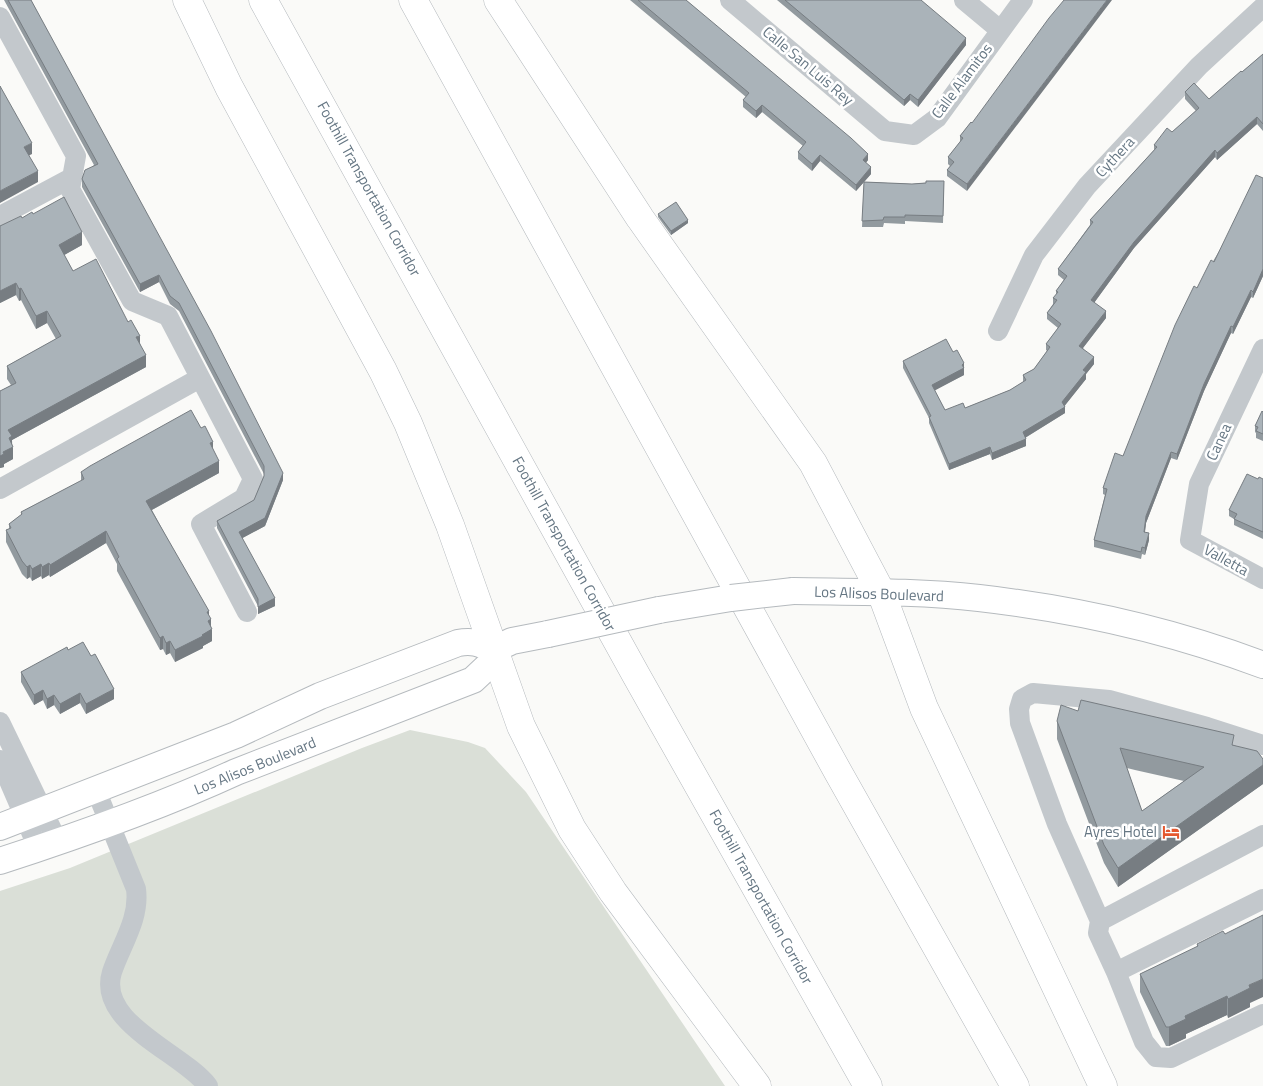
<svg xmlns="http://www.w3.org/2000/svg" width="1263" height="1086" font-family="'Titillium Web',sans-serif">
<rect width="100%" height="100%" fill="#fafaf8"/>
<!-- green -->
<path fill="#dadfd7" d="M410 730 468 742 485 748 526 792 725 1086H0V891L70 868 362 748Z"/>
<g fill="none" stroke-linecap="round" stroke-linejoin="round">
<!-- major casing -->
<g stroke="#b5babe" stroke-width="28">
<path id="major" d="M793 591C855 592 917 591 979 598 1075 609 1173 631 1263 665
M659 610 731 598
M0 827 236 735 320 696 458 643C472 640 480 643 493 650
M0 861C80 835 160 807 236 772L473 680 490 664 493 650 512 641 548 634"/>
</g>
<!-- highway casing -->
<g stroke="#b4b9bd" stroke-width="29">
<path id="highway" d="M187 0 229 87 383 371 408 423 450 525 521 726 572 829 613 892 757 1086
M263 0 636 675 868 1086
M413 0 838 772 1015 1086
M498 0 640 218 813 463 881 592 924 708 1103 1086"/>
</g>
<!-- minor -->
<path stroke="#c3c8cc" stroke-width="20" d="M730 0 885 131 914 135 937 118 1023 0
M964 0 1000 30
M0 17 76 156 70 189 132 301 168 316 253 479 244 498 201 524 247 612
M0 216 73 177
M998 331 1034 255 1087 186 1199 66 1263 7
M1263 349 1199 484 1190 540 1263 579
M0 489 200 378
M0 722 58 842
M0 760 38 848
M96 790 136 889C140 919 121 945 112 972 96 1023 183 1053 208 1086
M1263 835 1100 921 1098 933 1116 972 1263 899
M1100 921 1057 824 1020 723 1019 709 1022 699 1033 693 1109 700 1207 727 1263 745
M1116 972 1144 1042 1156 1057 1171 1058 1263 1014"/>
<!-- major -->
<use href="#major" stroke="#fff" stroke-width="26"/>
<!-- highway -->
<use href="#highway" stroke="#fff" stroke-width="28"/>
<!-- major-bridge casing -->
<g stroke="#b5babe" stroke-width="28" stroke-linecap="butt">
<path id="major-bridge" d="M731 598 793 591
M548 634 659 610"/>
</g>
<!-- major-bridge -->
<use href="#major-bridge" stroke="#fff" stroke-width="26"/>
</g>
<!-- wall -->
<path fill="#929a9f" fill-rule="evenodd" d="M4 0H31L283 480 265 526 242 538 275 606 258 614V606L217 528V521L254 500 264 476V474L179 311 170 304 159 282 140 292 82 187V179L94 165Z
M630 0H686L868 160 866 163 871 174 864 182 912 184 944 181 943 223 905 221V224L884 223 883 227H862L864 182 856 191 820 161 812 171 798 159V152L803 146 762 112 756 118 743 107V100L746 97Z
M777 0H921L966 45 918 107 910 100 904 106Z
M1263 54V131L1257 124 1217 160 1215 157 1134 248 1094 303 1106 318 1083 348 1094 364 1086 374V379L1064 406 1065 413 1025 438 1026 446 992 460 990 454 949 470 929 423V418L903 368V361L953 352 964 370V375L934 390 945 410 965 408 1010 390 1023 382V375L1034 369 1047 351 1046 350V344L1058 328 1047 319V313L1053 304V298L1056 295V291L1064 280 1058 275V269L1090 225V220L1154 150V145L1172 132 1196 111 1185 99V92L1209 99 1255 61Z
M971 122 967 191 947 176V170L950 166 948 164V157L960 142V136Z
M1263 178V276L1253 298 1251 297 1233 334 1231 333 1204 391 1177 460 1171 458 1146 523 1145 532 1149 540 1145 555 1142 554 1141 559 1094 547V540L1105 495 1103 494V488L1123 456 1197 288Z
M33 214 82 245 64 255 73 271 128 322 140 343 146 367 12 440 13 459 4 464V467L0 468V391L11 385 7 379V366L56 339 47 323 36 329 21 300 19 301 16 295 0 303V226Z
M658 214 688 223 671 235 658 217Z
M1263 412V441L1256 438V433L1255 432V426Z
M213 449 219 473 152 510 209 616 212 641 203 646V648L175 662 170 653 166 655 163 649 160 650 117 571V564L106 543 50 577 49 575 42 579 41 576 32 581 30 577 27 579 22 574 6 542V530L9 529V524L21 515V512L81 481V472Z
M1258 479H1263V539L1234 525V519L1229 516V510Z
M68 650 114 699 86 714 80 703 60 714 54 705 47 709 43 700 34 705 21 682V672Z
M1078 711 1234 745 1263 759V784L1118 887 1104 863 1057 739V721ZM1127 768 1135 770 1184 781 1142 811Z
M1197 944 1250 1003V1007L1228 1018 1227 1015 1186 1034V1038L1169 1046H1166L1140 992V974L1197 947Z"/>
<!-- shaded-wall -->
<path fill="#777d82" d="M1107 0H1112L967 191V184Z
M966 38V45L918 107V100Z
M910 94V100L904 106V100Z
M762 105V112L756 118V111Z
M1257 117V124L1217 160V153Z
M32 143V154L24 158V147Z
M1215 150V157L1134 248 1091 307V300L1134 242Z
M868 154V160L863 166V160Z
M820 155V161L812 171V164Z
M871 167V174L856 191V185Z
M38 171V182L0 203V191Z
M688 220V223L671 235V231Z
M82 232V245L59 258V245Z
M1263 269V276L1253 298V292Z
M159 275V282L140 292V284Z
M16 283V295L0 303V291Z
M21 288V300L19 301V289Z
M1251 290V297L1233 334V327Z
M47 311V323L36 329V316Z
M1106 311V318L1079 353V346Z
M1231 326V333L1204 391 1177 460V454L1204 384Z
M140 336V348L136 337Z
M146 355V367L12 440V448L13 447V459L4 464V467L0 468V456L8 430Z
M1094 357V364L1086 374V379L1063 408 1065 407V413L1023 439V432L1083 370Z
M964 363V375L932 392V385Z
M1026 439V446L992 460V453Z
M213 442V454L210 443Z
M990 447V454L949 470V464Z
M1171 452V458L1146 523 1144 539V532L1146 516Z
M219 461V473L146 513V501Z
M283 473V480L265 526 239 540V532Z
M106 531V543L50 577V565Z
M1149 533V540L1145 555V548Z
M49 563V575L42 579V567Z
M41 564V576L32 581V569Z
M30 565V577L27 579V567Z
M275 598V606L258 614V607Z
M209 611V620L211 619V630L212 629V641L203 646V648L175 662V650L207 612Z
M163 636V649L160 650V638Z
M170 641V653L166 655V643Z
M114 689V699L86 714V704Z
M43 690V700L34 705V695Z
M80 693V703L60 714V704Z
M54 695V705L47 709V699Z
M1263 765V784L1118 887V868Z
M1263 979V997L1250 1003V1007L1228 1018V999L1249 985Z
M1227 996V1015L1186 1034V1038L1169 1046V1027L1185 1016Z"/>
<!-- building -->
<path fill="#aab3b9" stroke="#777d82" fill-rule="evenodd" d="M8 0H31L211 331 283 473 265 518 239 532 275 598 258 607V599L217 521 254 500 264 476V466L179 303 170 296 159 275 140 284 82 179 85 170 98 164Z
M638 0H686L851 138 868 154 863 160 871 167 856 185 820 155 812 164 798 152 806 142 762 105 756 111 743 100 749 93Z
M785 0H921L966 38 918 100 910 94 904 100Z
M1064 0H1107L967 184 947 170 954 162 948 157 963 138 960 136 971 122 972 123 1049 18Z
M1263 54V124L1257 117 1217 153 1215 150 1134 242 1091 300 1106 311 1079 346 1094 357 1083 370 1086 372 1062 402 1065 407 1023 432 1026 439 992 453 990 447 949 464 929 417 931 416 903 361 946 339 953 352 957 350 964 363 962 365 964 368 932 385 945 410 963 403 965 408 1010 390 1026 380 1023 375 1034 369 1050 347 1046 344 1061 324 1047 313 1057 300 1053 298 1058 292 1056 291 1067 276 1058 269 1093 222 1090 220 1157 147 1154 145 1167 128 1172 132 1199 108 1185 92 1194 83 1209 99 1241 71 1242 72Z
M0 86 32 143 24 147 38 171 0 191Z
M1256 175 1263 178V269L1253 292 1251 290 1233 327 1231 326 1204 384 1177 454 1171 452 1146 516 1144 532 1149 533 1145 548 1142 547 1141 552 1094 540 1107 489 1103 488 1115 453 1123 456 1175 325 1194 286 1197 288 1211 260 1214 262Z
M926 181H944L943 216 905 215V217H884L883 220 862 221 864 182 912 184 926 183Z
M64 197 82 232 59 245 73 271 96 259 128 322 131 320 140 336 136 337 146 355 8 430 12 436 9 438 13 447 3 452 4 454 0 456V391L16 383 7 366 61 336 47 311 36 316 21 288 19 289 16 283 0 291V226L21 216 22 218 32 212 33 214Z
M676 202 688 220 671 231 658 214Z
M191 410 201 428 205 426 213 442 210 443 219 461 146 501 209 611 207 612 211 619 208 621 212 629 202 635 203 636 175 650 170 641 166 643 163 636 160 638 117 559 119 557 106 531 50 565 49 563 42 567 41 564 32 569 30 565 27 567 22 561 6 530 11 528 9 524 22 514 21 512 84 479 81 472 90 466Z
M1262 411 1263 412V434L1256 431 1258 427 1255 426Z
M1247 474 1258 479 1259 477 1263 479V532L1234 519 1237 514 1229 510Z
M83 642 91 656 95 654 114 689 86 704 80 693 60 704 54 695 47 699 43 690 34 695 21 672 67 647 68 650Z
M1081 700 1234 735 1232 745 1257 751 1263 759V765L1118 868 1104 845 1057 721 1061 705 1078 711ZM1120 748 1204 767 1142 811Z
M1263 915V979L1249 985 1250 988 1228 999 1227 996 1185 1016 1186 1019 1169 1027H1166L1140 974 1198 946 1197 944 1223 931 1225 934Z"/>
<!-- icons -->
<defs>
<g id="hotel-bare" transform="scale(1.35)"><path d="M-6-4.5h1.5V1H6V5H4.5V3h-9V5H-6ZM-4 0a1.8 1.8 0 1 1 3.6 0ZM.5 0V-2.5h3Q6-2.5 6 0Z" fill="#e4572e" stroke="#fff" stroke-width="2.5" paint-order="stroke"/></g>
</defs>
<g fill-rule="evenodd">
<use href="#hotel-bare" x="1171" y="832"/>
</g>
<g text-anchor="middle" stroke-width="5" stroke-linejoin="round" paint-order="stroke">
<!-- street labels -->
<g font-size="15" fill="#657683" stroke="#fff">
<text transform="translate(808 66) rotate(40)" y="5">Calle San Luis Rey</text>
<text transform="translate(962 81) rotate(-53)" y="5">Calle Alamitos</text>
<text transform="translate(1115 157) rotate(-47)" y="5">Cythera</text>
<text transform="translate(369 189) rotate(61)" y="5">Foothill Transportation Corridor</text>
<text transform="translate(1219 442) rotate(-65)" y="5">Canea</text>
<text transform="translate(564 544) rotate(61)" y="5">Foothill Transportation Corridor</text>
<text transform="translate(1226 560) rotate(29)" y="5">Valletta</text>
<text transform="translate(879 594) rotate(2)" y="5">Los Alisos Boulevard</text>
<text transform="translate(255 766) rotate(-22)" y="5">Los Alisos Boulevard</text>
<text transform="translate(761 897) rotate(61)" y="5">Foothill Transportation Corridor</text>
</g>
<!-- poi labels -->
<g font-size="15" fill="#657683" stroke="#fff" text-anchor="end">
<text x="1157" y="837">Ayres Hotel</text>
</g>
</g>
</svg>
